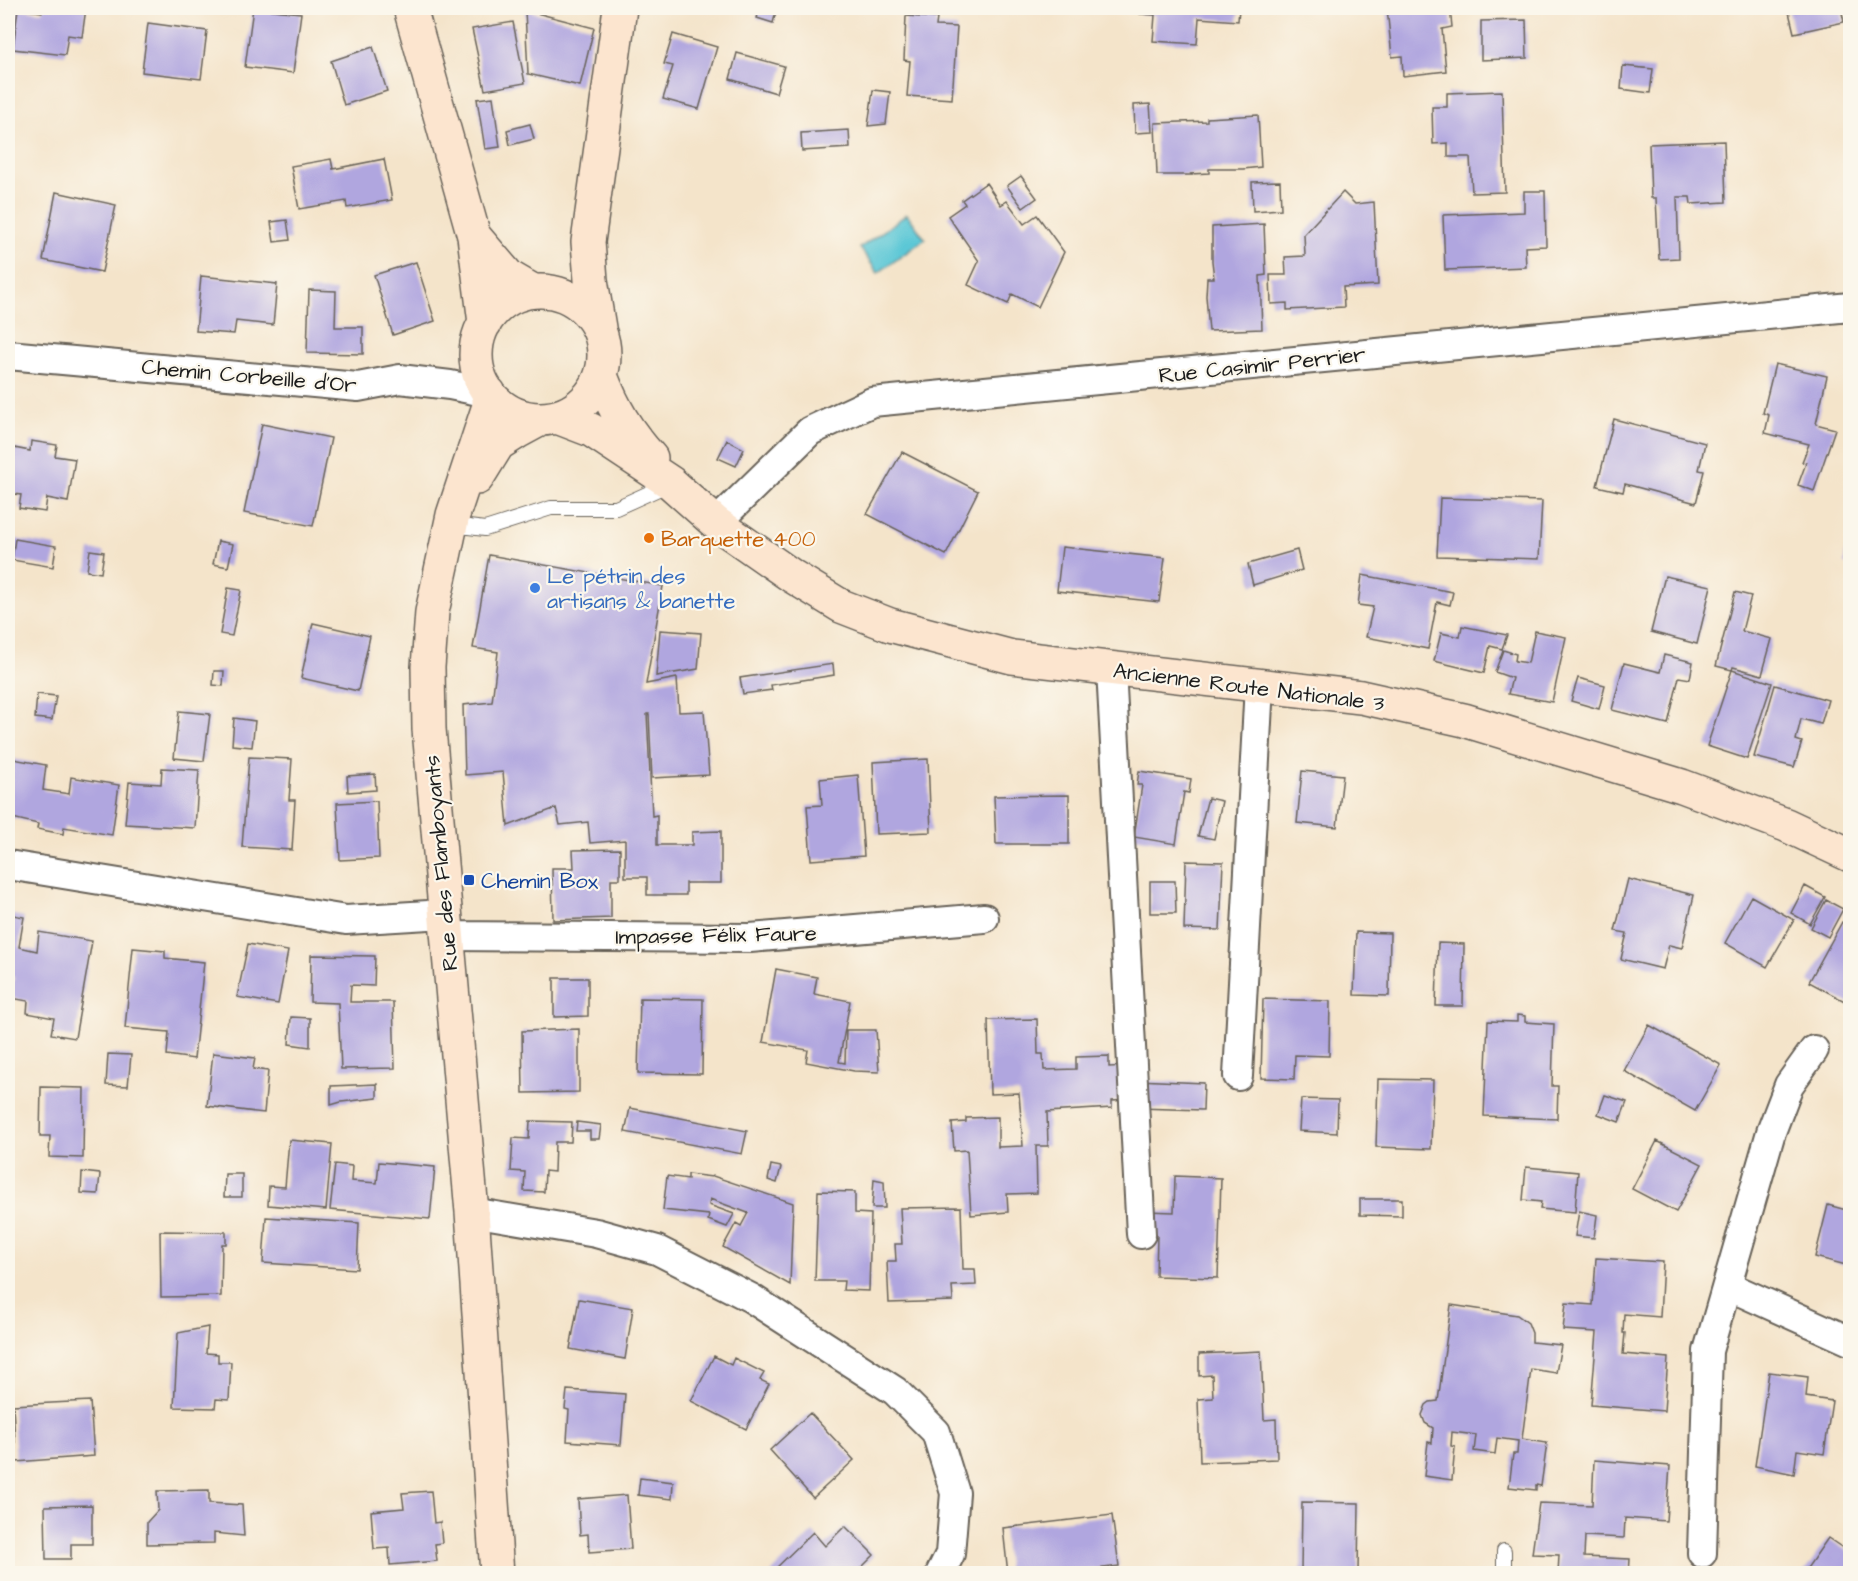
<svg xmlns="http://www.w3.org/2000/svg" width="1858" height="1581" font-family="'Architects Daughter',sans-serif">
<rect width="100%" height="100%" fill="#fbf7ec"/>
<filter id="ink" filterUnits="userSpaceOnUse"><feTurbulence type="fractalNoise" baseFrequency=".0167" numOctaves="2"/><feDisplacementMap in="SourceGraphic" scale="12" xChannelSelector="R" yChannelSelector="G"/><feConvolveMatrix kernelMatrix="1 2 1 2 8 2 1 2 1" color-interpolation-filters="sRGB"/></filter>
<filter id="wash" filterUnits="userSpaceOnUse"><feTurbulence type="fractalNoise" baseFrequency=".008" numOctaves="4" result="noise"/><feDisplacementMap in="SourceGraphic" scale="24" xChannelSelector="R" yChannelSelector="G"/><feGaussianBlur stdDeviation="1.35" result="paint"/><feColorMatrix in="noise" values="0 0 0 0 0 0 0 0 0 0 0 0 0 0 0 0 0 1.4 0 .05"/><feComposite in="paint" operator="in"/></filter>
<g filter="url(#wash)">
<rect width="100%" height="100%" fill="#f4e4ca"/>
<!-- water -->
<path fill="#5cc7d6" stroke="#3c7279" stroke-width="1.5" d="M907 214 925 239 878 273 860 248Z"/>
<g id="blocks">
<!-- building -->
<path fill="#b0a6df" d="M43 8H86L82 37 68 35 65 55 13 49 18 9 42 12Z
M253 8 301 13 293 73 245 67Z
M760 8H777L773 23 757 18Z
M1140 8H1239L1238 21 1199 18 1197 44 1153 41 1155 15 1140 14Z
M1387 8H1450L1452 27 1442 29 1446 71 1403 76 1402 56 1392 57Z
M1788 8H1850V11L1842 13 1844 22 1794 33Z
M525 10 594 28 580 86 528 74Z
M906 16 937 18 936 26 957 27 952 99 907 96 910 61 904 60Z
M1526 20 1527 58 1481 60V21Z
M513 22 525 83 485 90 472 29Z
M148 23 207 31 201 79 142 72Z
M673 34 717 47 699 109 663 99 673 66 664 64Z
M373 47 387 91 344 105 331 61Z
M737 53 784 66 776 93 730 79Z
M1623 66 1653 69 1650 93 1621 89Z
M873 90 890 92 886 124 868 126Z
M1502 91 1505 192 1472 193 1470 157H1448V143L1433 144 1432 107H1447V93Z
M493 97 500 147 485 149 477 99Z
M1150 104 1152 132 1135 133 1134 105Z
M1258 115 1261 167 1243 169H1209V173L1191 174 1192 175H1157L1155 123 1207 121V118Z
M530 124 534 139 510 145 507 130Z
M849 130 850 148 802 151 801 133Z
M1724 141 1726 202 1691 204 1690 197H1677L1679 258 1659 259 1656 198H1651L1649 144Z
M331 159 333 169 384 159 392 200 347 208 346 201 299 209 291 166Z
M1021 176 1037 198 1023 208 1007 186Z
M1280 181 1281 209 1253 211 1252 182Z
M986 183 1001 205 1007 201 1024 224 1037 215 1064 252 1038 307 1012 294 1008 304 968 285 979 261 948 216 965 204 962 200Z
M1524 191H1545L1546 246 1525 247 1526 267 1445 270 1443 215 1524 212Z
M56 192 116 205 102 272 43 260Z
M1343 192 1355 204 1374 202 1378 285 1343 287 1344 307 1287 310V303L1271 304 1270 275H1286L1285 257 1305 256 1304 234Z
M287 220 290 240 274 242 271 222Z
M1264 224 1266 275 1260 276 1262 329 1209 331 1206 296 1207 278H1214L1212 261V227Z
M416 262 435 321 393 335 374 275Z
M201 276 277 284 273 325 236 321 234 334 196 331Z
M309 290 336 291 335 327H363V354L307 353Z
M1775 364 1827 376 1816 424 1835 429 1814 491 1798 485 1806 463 1802 462 1809 444 1765 433 1769 415 1763 413Z
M1614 419 1705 443 1699 470 1704 471 1696 503 1625 484 1623 492 1597 486Z
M262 424 331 438 313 526 244 513Z
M727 440 744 449 736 466 718 458Z
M31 441 57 445 55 456 75 459 68 502 47 498 45 512 19 508 21 495 8 493 9 447 30 451Z
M902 452 978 491 946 555 867 514Z
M1440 498 1542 501 1539 559 1437 556Z
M1849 521H1850V564H1844Z
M15 539 56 546 53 567 12 560Z
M218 541 233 544 228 567 213 564Z
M1062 547 1165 558 1159 602 1057 591Z
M90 550 104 552 101 573 87 571Z
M1297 550 1302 570 1253 585 1248 564Z
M489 555 663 586 646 684 677 678 679 712 704 711 709 775 652 778 649 714H647L652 816 657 815V845H692V832L721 831V883H686V895H647V877H625V840L590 843 588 822 560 825 556 808 508 826 503 772 465 775 463 705 492 702 498 652 473 648Z
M1362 575 1453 592 1450 605 1437 602 1428 649 1366 637 1373 607 1358 605Z
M1665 576 1711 586 1697 644 1651 632Z
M228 588 241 590 232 636 220 634Z
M1735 592 1751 596 1742 631 1772 639 1762 675 1733 667 1732 670 1772 683 1747 759 1707 746 1732 670 1716 666Z
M313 623 370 636 358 691 301 678Z
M1462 626 1507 635 1502 649 1490 646 1484 673 1434 661 1441 633 1460 637Z
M660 630 701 633 698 669 656 676Z
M1535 631 1566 637 1552 702 1508 694 1512 678 1495 672 1503 650 1516 654 1515 661 1528 663Z
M1664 655 1693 662 1690 679 1679 677 1668 724 1612 710 1624 663 1660 672Z
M833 664 834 675 771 685 772 690 743 694 740 678Z
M214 671H224L223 686 213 685Z
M1578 678 1605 685 1599 709 1571 701Z
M1775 685 1828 700 1821 724 1801 719 1796 740 1802 742 1794 767 1754 757Z
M37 694 56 696 52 720 35 718Z
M179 711 210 714 204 761 174 758Z
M234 718 255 721 252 747 232 745Z
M249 757 292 759 289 800H295L292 850 242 847Z
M8 758 46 765 43 790 69 794 71 777 119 785 112 835 64 827 63 834 37 829 38 824 8 817Z
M928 759 931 832 876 834 873 762Z
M162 768 199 770 195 828 125 824 129 782 161 784Z
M1139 771 1191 779 1189 793 1184 792 1176 844 1134 837 1142 785H1137Z
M1302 771 1343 775 1337 827 1297 823Z
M375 774 376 790 348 792 347 776Z
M858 775 864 856 811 860 807 806 822 805 820 779Z
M1069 795V844H996L994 796Z
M1208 798 1222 801 1214 839 1198 836Z
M377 801 379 858 340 860 337 803Z
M620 849V879H611V918L553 920 552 868H574L573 850Z
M1186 861 1223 862 1220 930 1184 929Z
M1628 879 1694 895 1682 948 1669 945 1663 969 1621 959 1627 933 1615 931Z
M1150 881H1175L1176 913H1150Z
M1805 886 1825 897 1810 924 1791 913Z
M1751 896 1794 920 1767 967 1725 943Z
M1826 900 1843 909 1828 937 1811 928Z
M8 914 24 917 19 947 37 951 39 932 92 941 75 1038 51 1034 54 1018 27 1013 28 1001 11 998 14 977 8 976Z
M1842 922 1850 927V1004L1809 982Z
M1356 932 1390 933 1389 996 1354 995Z
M1438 943 1464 944 1463 1006H1436Z
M248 944 288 951 278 1004 237 997Z
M133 948 165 951V958L204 962 194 1059 167 1055 169 1032 125 1028Z
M311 955 375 956 374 986 351 985 350 1002H393L395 1068 341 1069 338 1003 310 1002Z
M776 969 817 977 814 994 850 1001 839 1062 845 1063 846 1030H876L879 1072 854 1071 806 1062 808 1050 763 1042Z
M554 978H588V1016L554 1017Z
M640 998 703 999 702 1074 638 1073Z
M1263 999 1330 1001 1329 1056 1295 1055 1294 1079 1261 1078Z
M1517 1015 1525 1016V1022L1554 1024 1552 1086H1558L1557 1119 1484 1116 1488 1021 1517 1022Z
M291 1017 310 1018V1047L289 1044Z
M1037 1019 1038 1054H1043L1044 1070 1076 1069V1057L1109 1056V1067L1127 1066 1129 1100 1112 1101V1108L1047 1112 1048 1146H1036L1037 1193 1007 1194 1008 1212 971 1215 967 1150 954 1151 952 1123 966 1122V1118L998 1117V1147L1023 1146 1019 1093 990 1094 988 1020Z
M1649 1025 1721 1065 1695 1111 1624 1071Z
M579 1029V1092L523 1093 522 1031Z
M213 1053 255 1058 253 1069 268 1071 264 1113 207 1106Z
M108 1054 131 1055 128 1086 106 1085Z
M1378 1079 1433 1080 1431 1149 1376 1147Z
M1137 1080 1204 1083 1203 1110 1138 1108Z
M377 1084V1098L341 1102 331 1105V1086Z
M41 1087 84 1088 83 1158 49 1157 50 1136H40Z
M1605 1095 1627 1102 1619 1122 1598 1114Z
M1301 1099 1338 1100 1337 1133 1299 1131Z
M630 1108 747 1131 742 1154 625 1132Z
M530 1121 572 1122 571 1142H555L554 1172 545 1171 544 1192 524 1191 525 1172 511 1171 513 1138 529 1139Z
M577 1122 601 1125 599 1139H590V1131H576Z
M289 1140 332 1144 326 1210 268 1205 269 1186 285 1187Z
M1657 1141 1702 1164 1676 1212 1632 1189Z
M379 1162 435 1167 430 1219 330 1210 335 1164 352 1166 351 1181 377 1183Z
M771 1165 781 1167 777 1183 768 1180Z
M1526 1167 1578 1172 1575 1212 1540 1209 1541 1202 1523 1200Z
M82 1172 100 1174 98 1194 81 1193Z
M225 1174H242V1197H224Z
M688 1174 712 1177 713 1176 793 1203 790 1285 723 1247 736 1223 741 1226 748 1213 710 1199 709 1205 734 1214 727 1227 708 1220 709 1215 663 1210 667 1176 688 1179Z
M1175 1176 1221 1178 1218 1278 1156 1276 1157 1235 1145 1234 1146 1211 1174 1212Z
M874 1179 884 1181 885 1208H872Z
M818 1191 855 1192V1213L871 1214 869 1291 843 1290 844 1281H815Z
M1360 1199H1402V1216L1360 1215Z
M1828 1205 1850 1211V1266L1815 1257Z
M961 1207 963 1269H975L976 1285 952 1286 953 1301 889 1303 887 1261H896L895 1244H902L900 1208Z
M1579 1211 1597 1215 1594 1238 1575 1236Z
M266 1217 359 1223 357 1269 263 1263Z
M160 1231 226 1232V1244H222L221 1296 161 1297Z
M1596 1258 1663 1262 1660 1317 1624 1314 1623 1333H1625L1623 1354 1668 1358 1664 1411 1591 1405 1597 1332 1563 1330 1566 1303 1593 1305Z
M579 1299 633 1308 625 1359 570 1349Z
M1451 1305 1517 1315 1528 1323 1532 1333V1342L1561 1345 1556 1373 1531 1369 1522 1439 1547 1443 1541 1486 1536 1485V1490L1509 1487 1513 1454H1517L1518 1441 1497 1438 1495 1454 1474 1451 1476 1435 1452 1432 1451 1446 1455 1447 1452 1480 1424 1476 1428 1442 1432 1443 1433 1428 1425 1423 1422 1415 1426 1405 1430 1402 1438 1401Z
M208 1327 206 1353 218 1354V1362H231L229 1400 216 1399 215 1408 174 1407 178 1333Z
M1261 1351 1264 1420 1276 1419 1277 1459 1200 1462 1198 1399 1213 1398 1212 1375 1199 1376V1354Z
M714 1356 731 1365 734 1358 764 1373 760 1380 769 1384 746 1429 691 1401Z
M1769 1372 1808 1377 1806 1397 1832 1401 1824 1454 1797 1450 1794 1474 1755 1466Z
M567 1390 625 1394 621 1445 567 1441 569 1410 565 1409Z
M90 1401 94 1456 16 1462 13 1405Z
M810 1413 854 1460 813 1498 770 1450Z
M1594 1460 1670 1466 1666 1521 1625 1518 1624 1538 1585 1536 1584 1557 1630 1559 1629 1574H1558L1559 1555 1532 1554 1539 1503 1592 1505Z
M640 1478 673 1482 672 1499 638 1495Z
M209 1490V1503L242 1505 244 1536 214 1533V1543L147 1544V1522L158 1510 157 1491Z
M431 1491 434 1523 440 1522 442 1543 435 1544 437 1561 390 1565 389 1548 374 1549 371 1511 404 1508 402 1493Z
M627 1495 631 1549 589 1552 588 1534 580 1535 578 1499Z
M1302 1502 1359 1503 1358 1573 1301 1572Z
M92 1505V1544H71V1559H46L45 1506Z
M1112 1515 1119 1566 1057 1574H1008L1003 1528Z
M845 1526 874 1555 855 1574H770L813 1532 825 1546Z
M1828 1538 1850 1553V1574H1803Z"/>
</g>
</g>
<g filter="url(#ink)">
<use href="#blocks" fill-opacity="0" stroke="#686259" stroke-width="1.5"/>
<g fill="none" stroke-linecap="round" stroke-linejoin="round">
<!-- service casing -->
<g stroke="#686259" stroke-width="16">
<path id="service" d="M452 525 485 529 551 508H616L669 484
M1504 1574V1551"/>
</g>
<!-- minor casing -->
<g stroke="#686259" stroke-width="32">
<path id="minor" d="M8 355 358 387 400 379 450 385 489 393
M716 523 810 431 872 402 1850 307
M1111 669 1141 1234
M8 865 346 920 445 914
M447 936 750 938 984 918
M1238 1076 1259 685
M472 1212 596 1233 657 1250 751 1298 895 1391 936 1432 955 1493 950 1554 940 1574
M1728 1286 1850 1341
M1702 1553 1708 1351 1771 1132 1789 1085 1814 1050"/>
</g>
<!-- secondary casing -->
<g stroke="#686259" stroke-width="36">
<path id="secondary" d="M410 8 474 236 485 323
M474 236 509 277 533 291
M476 355a64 64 0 1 1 128 0a64 64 0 1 1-128 0Z
M599 328 591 280 588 242 620 8
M601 376C614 410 627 431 651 458
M489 393V406L453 515 432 612 428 667 429 729 472 1212 497 1574
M557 417 591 430 671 483 716 523 792 576 841 606 890 625 1012 657 1361 697 1464 720 1682 786 1786 825 1850 855
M477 478 498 444 517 432 541 419"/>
</g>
<!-- service -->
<use href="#service" stroke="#fff" stroke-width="14"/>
<!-- minor -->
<use href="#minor" stroke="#fff" stroke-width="28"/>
<!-- secondary -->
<use href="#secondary" stroke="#fce5cf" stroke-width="33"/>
</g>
</g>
<!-- markers -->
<circle fill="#e8710a" stroke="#fbf7ec" stroke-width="2" cx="649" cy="538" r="6"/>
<circle fill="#3f7fe0" stroke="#fbf7ec" stroke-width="2" cx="535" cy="588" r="6"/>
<rect fill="#1a4fb4" stroke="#fbf7ec" stroke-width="2" x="463" y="874" width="12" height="12" rx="3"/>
<g text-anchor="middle" stroke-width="4.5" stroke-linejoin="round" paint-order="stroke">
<!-- street labels -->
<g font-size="22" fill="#1c1c1c" stroke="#fbf7ec">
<text transform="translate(1262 364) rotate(-6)" y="8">Rue Casimir Perrier</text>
<text transform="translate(249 375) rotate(5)" y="8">Chemin Corbeille d'Or</text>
<text transform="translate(1249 686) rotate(7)" y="8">Ancienne Route Nationale 3</text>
<text transform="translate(440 863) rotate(-95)" y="8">Rue des Flamboyants</text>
<text transform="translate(716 934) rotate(-1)" y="8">Impasse Félix Faure</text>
</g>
<!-- food labels -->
<g font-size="22" fill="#c56008" stroke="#fbf7ec" text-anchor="start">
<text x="661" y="546">Barquette 400</text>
</g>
<!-- shop labels -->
<g font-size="22" fill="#366cbe" stroke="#fbf7ec" text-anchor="start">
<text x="547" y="583">Le pétrin des<tspan x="547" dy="25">artisans &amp; banette</tspan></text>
</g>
<!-- transit labels -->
<g font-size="22" fill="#164399" stroke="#fbf7ec" text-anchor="start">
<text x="481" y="888">Chemin Box</text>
</g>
</g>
<!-- margin -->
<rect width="1858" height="1581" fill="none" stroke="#fbf7ec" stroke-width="30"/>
</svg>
